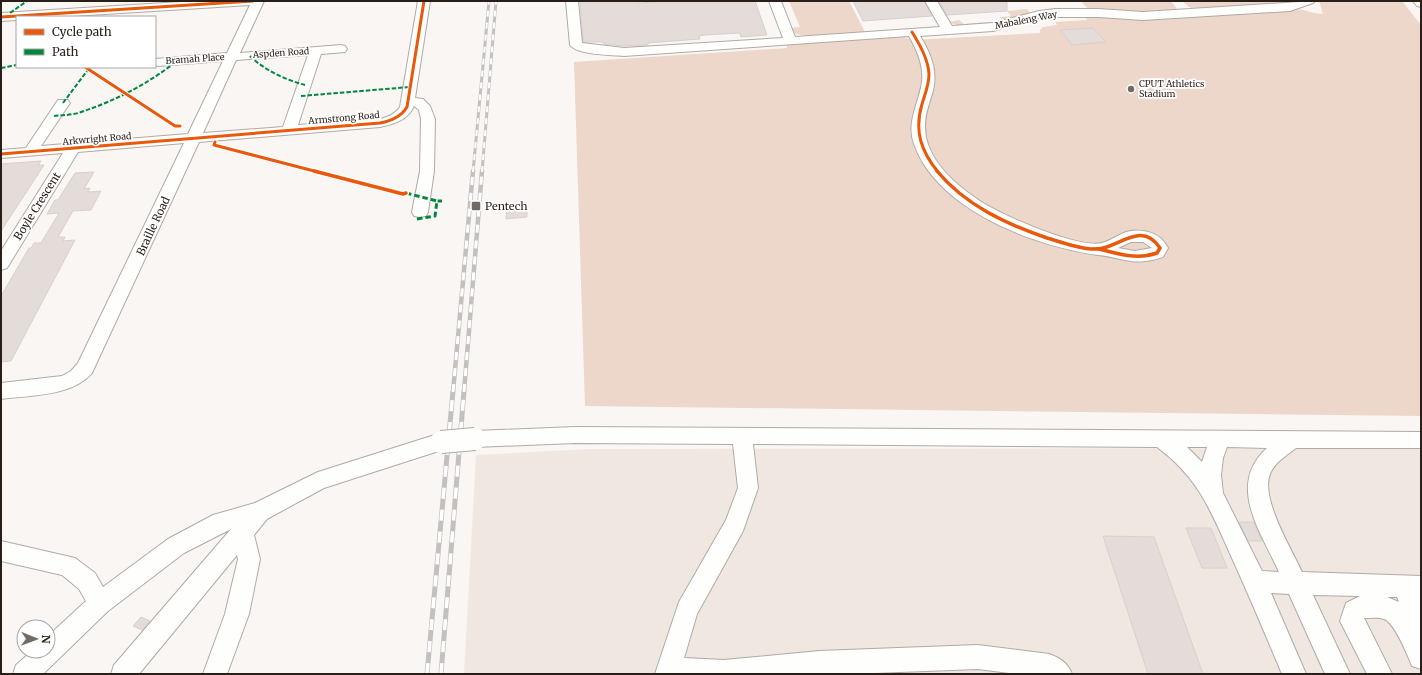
<svg xmlns="http://www.w3.org/2000/svg" width="1422" height="675" font-family="Merriweather,serif">
<rect width="100%" height="100%" fill="#f9f6f4"/>
<!-- built -->
<path fill="#f1e7e1" d="M1421 448V674H464L476 455 590 449Z"/>
<!-- green -->
<path fill="#ecd7ca" d="M789 1H849L865 32 809 36 795 34 791 28 800 27Z
M1100 1H1171L1177 9 1175 11 1144 13 1088 9 1082 2Z
M1182 1H1295L1287 3 1197 9 1189 7Z
M1319 1H1402L1421 25V416L585 406 574 62 787 48 786 44 900 36 912 40 1040 33V30L1043 27 1057 25 1055 22 1087 20 1085 17 1295 9C1305 9 1313 14 1323 14Z
M1027 9 1031 14C1013 19 965 33 950 22L959 20 964 24 1002 21 1000 17 1011 16 1007 11Z"/>
<!-- building -->
<path fill="#e3dcd8" stroke="#d7d0cc" d="M580 1H639V3L670 1H755L767 35 741 37 740 33 705 35 699 36 700 39 648 43V45L624 46 604 44 603 42H583Z
M853 1H924L932 16 863 21Z
M939 1H1007V11L947 15Z
M1093 28 1106 42 1072 45 1060 30Z
M41 161 38 165H44L1 231V164Z
M94 172 84 189 90 188 88 192 101 191 91 210 73 211 58 237H65L63 241 75 240 11 361 1 362V296L29 248H31L34 243H41L59 213 47 214 55 200H58L75 173Z
M527 203V217L506 219 507 205Z
M1239 522H1254L1262 541H1248Z
M1186 528H1211L1227 568H1202Z
M1103 536 1154 537 1203 674H1148Z
M141 617 150 621 142 630 133 626Z"/>
<g fill="none" stroke-linecap="round" stroke-linejoin="round">
<!-- minor casing -->
<g stroke="#b0aaa5" stroke-width="2">
<path id="minor" d="M198 1H264L240 53 341 45 345 46 347 49 345 52 321 54 298 125 380 119C388 117 395 114 400 107L418 1H430L415 98 423 99 430 106 435 119 434 171 428 212 426 216 420 217 414 216 412 212 420 171 421 119 419 110 414 106C408 120 394 124 380 127L199 142 92 373C71 397 30 395 1 399V383L62 376 71 371 78 363 184 143 78 152 7 268 1 270V251L63 153 1 158V150L26 148 58 100H68L70 103 41 146 188 134 223 61 158 66 155 65V59L227 53 250 5 57 17H17V20L1 21V13ZM308 55 283 127 203 133 236 60Z
M566 1H578L582 43 624 48 783 38 769 1H781L795 37 940 27 925 1H937L952 26 993 23 1039 11 1055 9H1099L1143 12 1315 1 1313 3 1290 11 1143 20 1099 17H1055L1039 18 993 31 920 36C930 52 938 70 933 90 930 102 925 113 925 125 924 157 953 183 977 199 998 214 1078 249 1102 243 1117 239 1123 228 1142 231 1154 232 1162 237 1168 248L1163 257C1132 267 1126 258 1098 255 1034 246 937 210 914 144 906 122 919 103 922 82 924 66 917 50 909 36L624 56C612 55 577 55 570 45ZM1131 242H1143L1152 248 1135 251 1118 248Z
M1413 1H1421V7L1417 6Z
M575 427 1421 432V448H1296C1287 455 1274 463 1270 474 1260 498 1292 550 1302 572L1421 576V669L1412 666C1407 654 1395 623 1384 619 1378 617 1370 618 1364 618L1392 674H1367L1340 621 1346 603 1360 596 1313 595 1350 674H1325L1289 594 1271 593 1306 674H1282C1265 634 1249 595 1231 556 1211 511 1198 477 1157 447L753 444 758 488 743 531 697 614 684 658 724 660 819 651 978 645 1049 654C1060 658 1068 663 1072 674H1017L978 669 848 674H655L679 602 726 520 738 488 733 444 575 443 475 447 468 445 465 439 468 433 475 431ZM1187 447H1207L1202 462ZM1227 447 1267 448C1226 485 1261 532 1279 572L1262 571 1223 493 1221 475 1223 458ZM1387 597H1397L1399 602Z
M441 433 448 436 451 442 448 448 324 488 267 519 254 535 260 559 249 614 227 674H203L225 614 238 559 237 555 139 674H111L114 665 231 529 184 553 108 611 43 674H13L16 665 32 651H48V636L86 601 79 589 62 575 1 561V541L75 558 95 573 103 587 168 539 213 515 255 503 318 472Z"/>
</g>
<!-- minor -->
<use href="#minor" fill="#fefefd" fill-rule="evenodd"/>
<!-- rail-far2 casing -->
<g stroke="#c3c1c0" stroke-width="3">
<path id="rail-far2" d="M473 172 489 1
M482 172 496 1"/>
</g>
<!-- rail-far1 casing -->
<g stroke="#c3c1c0" stroke-width="4.5">
<path id="rail-far1" d="M453 392 473 171
M464 392 482 171"/>
</g>
<!-- rail casing -->
<g stroke="#c3c1c0" stroke-width="5">
<path id="rail" d="M427 674 453 391
M441 674 464 391"/>
</g>
<!-- rail-far2 -->
<use href="#rail-far2" stroke="#fff" stroke-width="2" stroke-dasharray="6" stroke-linecap="butt"/>
<!-- rail-far1 -->
<use href="#rail-far1" stroke="#fff" stroke-width="3" stroke-dasharray="8" stroke-linecap="butt"/>
<!-- rail -->
<use href="#rail" stroke="#fff" stroke-width="3.5" stroke-dasharray="11" stroke-linecap="butt"/>
<!-- minor-bridge casing -->
<g stroke="#b0aaa5" stroke-width="24" stroke-linecap="butt">
<path id="minor-bridge" d="M441 442 475 439"/>
</g>
<!-- minor-bridge -->
<use href="#minor-bridge" stroke="#fefefd" stroke-width="22"/>
<!-- quiet-far1 -->
<path stroke="#00873e" stroke-width="2" stroke-dasharray="4.5 2" stroke-linecap="butt" d="M10 13 27 1
M250 56C264 70 286 80 305 85
M1 68 17 65
M301 96 410 87
M63 103 90 67
M54 116C64 115 75 115 84 111 117 100 151 82 178 60"/>
<!-- quiet -->
<path stroke="#00873e" stroke-width="3" stroke-dasharray="5.5 3" stroke-linecap="butt" d="M406 193 437 201
M417 219 435 216 437 201H442"/>
<!-- cycleway-far1 casing -->
<g stroke="#fff" stroke-width="5">
<path id="cycleway-far1" d="M1 17 253 1
M912 32C920 45 928 59 929 74 929 85 925 94 922 104 914 131 921 151 938 172
M85 67 175 126H180
M215 142 214 145 318 172
M1 154 380 123C391 121 401 117 407 107L424 1"/>
</g>
<!-- cycleway casing -->
<g stroke="#fff" stroke-width="6">
<path id="cycleway" d="M314 171 403 194 406 193
M937 171C965 205 1006 224 1047 238 1061 242 1076 248 1091 249 1095 249 1100 249 1103 248 1122 244 1143 222 1160 248L1157 253C1137 260 1118 254 1099 249"/>
</g>
<!-- cycleway-far1 -->
<use href="#cycleway-far1" stroke="#e8590c" stroke-width="3"/>
<!-- cycleway -->
<use href="#cycleway" stroke="#e8590c" stroke-width="3.5"/>
</g>
<!-- markers -->
<g fill="#726a65" stroke="#fff" stroke-width="1.5">
<circle cx="1131" cy="89" r="4"/>
<rect x="471" y="201" width="10" height="10" rx="2"/>
</g>
<g text-anchor="middle" stroke-width="3.5" stroke-linejoin="round" paint-order="stroke">
<!-- far-street labels -->
<g font-size="9" fill="#2a1e18" stroke="#fff">
<text transform="translate(1026 20) rotate(-11)" y="3">Mabaleng Way</text>
<text transform="translate(281 53) rotate(-4)" y="3">Aspden Road</text>
<text transform="translate(195 59) rotate(-4)" y="3">Bramah Place</text>
<text transform="translate(344 118) rotate(-5)" y="3">Armstrong Road</text>
<text transform="translate(97 139) rotate(-5)" y="3">Arkwright Road</text>
</g>
<!-- far-poi labels -->
<g font-size="9" fill="#2a1e18" stroke="#fff" text-anchor="start">
<text x="1139" y="87">CPUT Athletics<tspan x="1139" dy="10">Stadium</tspan></text>
</g>
<!-- street labels -->
<g font-size="11" fill="#2a1e18" stroke="#fff">
<text transform="translate(37 206) rotate(-58)" y="4">Boyle Crescent</text>
<text transform="translate(153 226) rotate(-65)" y="4">Braille Road</text>
</g>
<!-- poi labels -->
<g font-size="11" fill="#2a1e18" stroke="#fff" text-anchor="start">
<text x="485" y="210">Pentech</text>
</g>
</g>
<!-- border -->
<rect width="1422" height="675" fill="none" stroke="#2a1e18" stroke-width="4"/>
<!-- legend -->
<rect x="16" y="16" width="140" height="52" fill="#ffffff" stroke="#aaa5a3"/>
<rect x="24" y="29" width="20" height="6" fill="#e8590c" stroke="#aaa5a3"/>
<text x="52" y="36" font-size="12" fill="#2a1e18">Cycle path</text>
<rect x="24" y="49" width="20" height="6" fill="#00873e" stroke="#aaa5a3"/>
<text x="52" y="56" font-size="12" fill="#2a1e18">Path</text>
<!-- north arrow -->
<g transform="translate(36 639) rotate(91)"><circle r="19" fill="#ffffff" stroke="#aaa5a3"/>
<path d="M0-3L7 15L0 10L-7 15Z" fill="#726a65"/>
<text y="-6" font-size="11" font-weight="bold" text-anchor="middle" fill="#2a1e18">N</text>
</g>
</svg>
